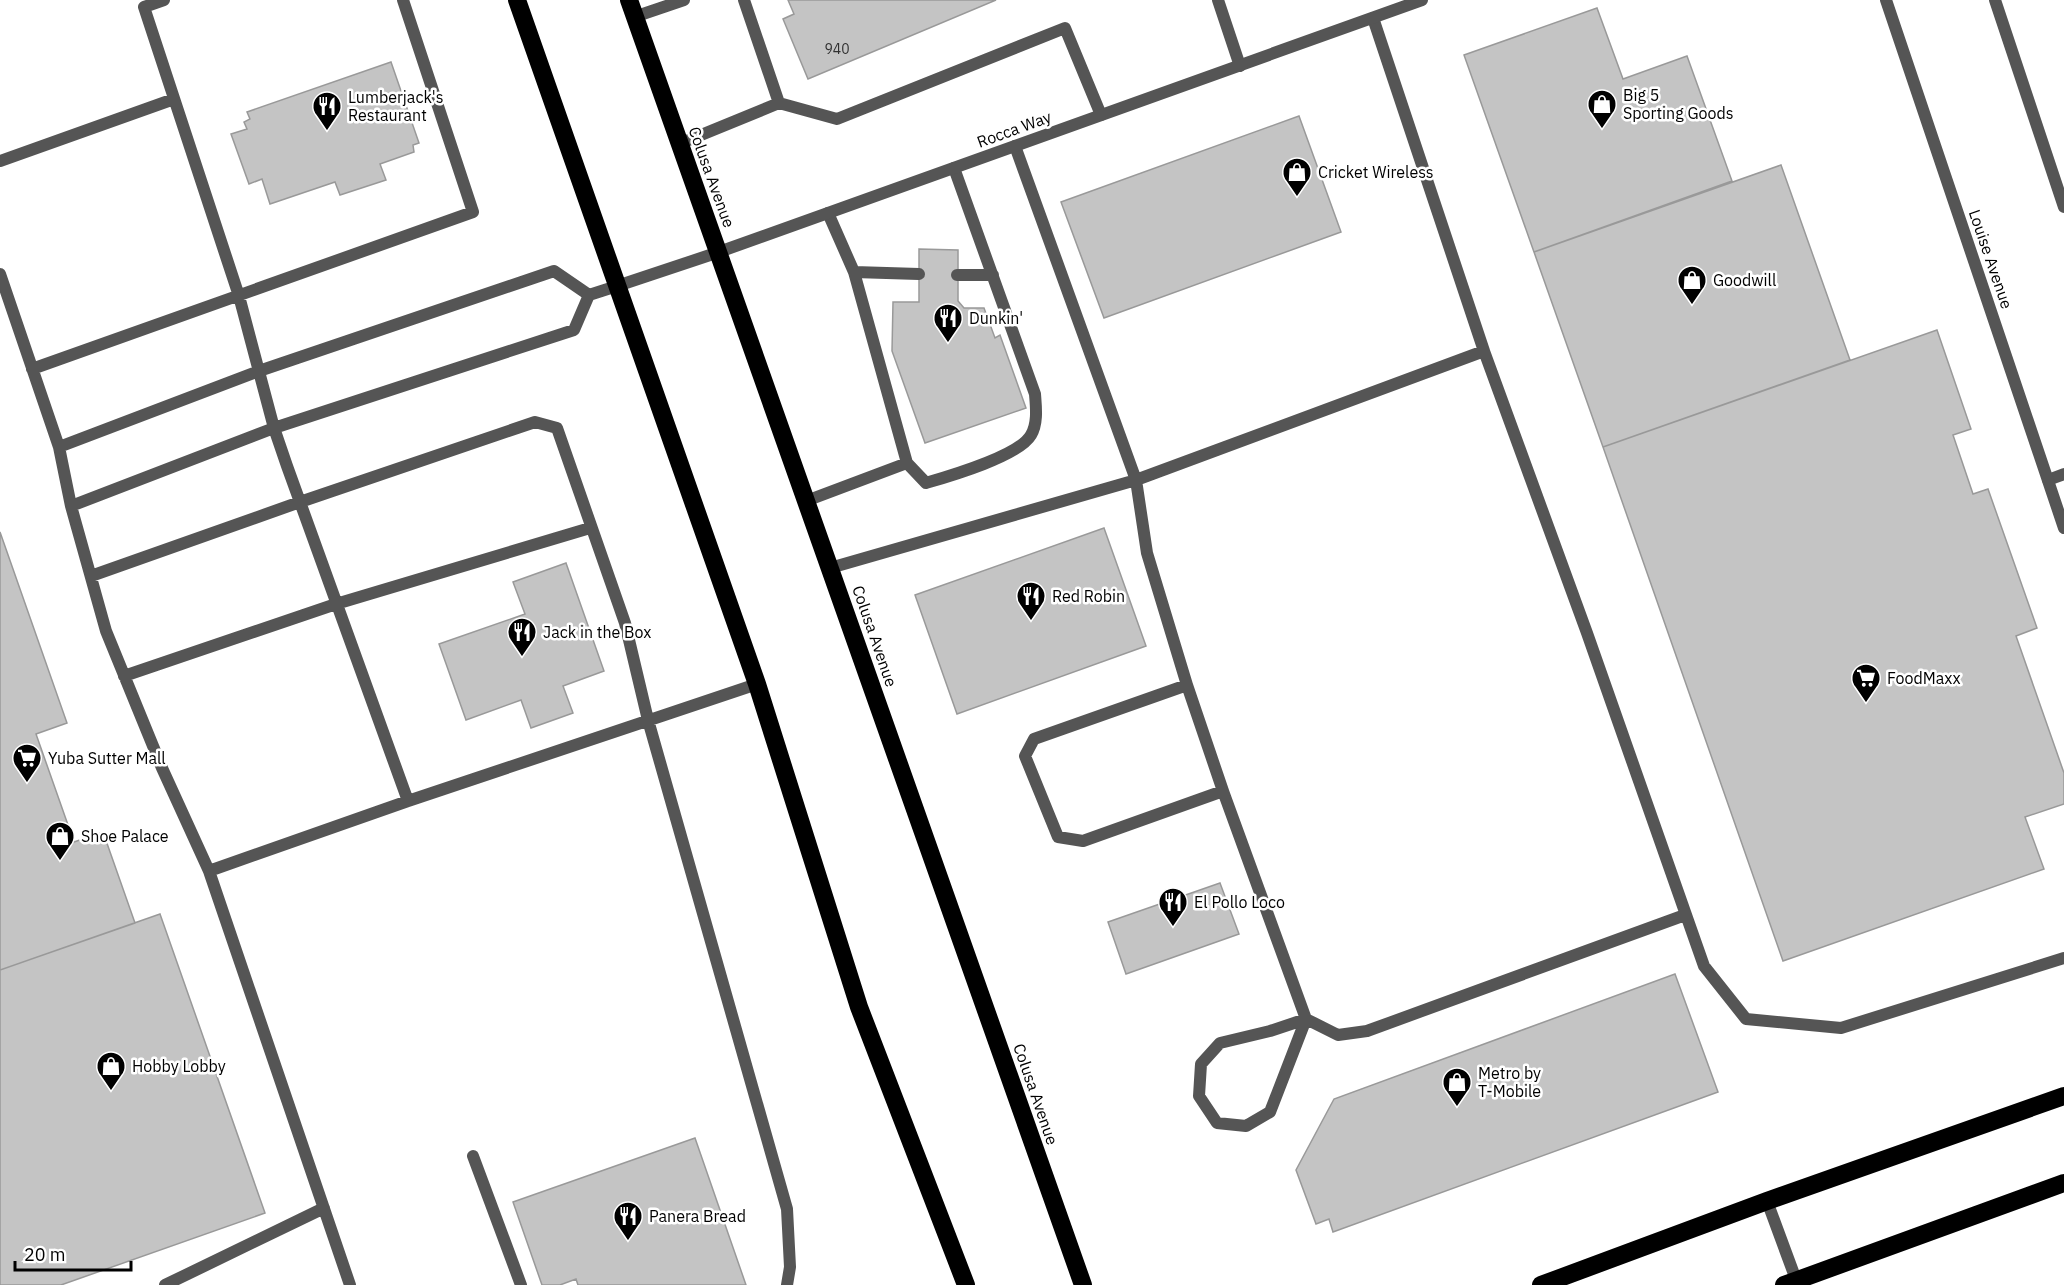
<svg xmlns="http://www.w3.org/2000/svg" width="2064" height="1285" font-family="'IBM Plex Sans',sans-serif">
<rect width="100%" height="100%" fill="#fff"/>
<!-- building -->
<path fill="#c4c4c4" stroke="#999" stroke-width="1.5" d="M788 0H996L808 79 783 19 794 14Z
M1597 8 1623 79 1687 56 1732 181 1534 252 1464 55Z
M391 62 419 143 413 145 414 152 380 164 386 180 340 195 335 182 270 204 262 179 249 184 231 134 247 129 244 122 250 119 247 112Z
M1299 116 1341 232 1104 318 1061 202Z
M1781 165 1850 360 1603 447 1534 252Z
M919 249 958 250V301L964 308H984L995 338 1000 335 1026 408 925 443 892 351 893 302H919Z
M1937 330 1971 429 1953 435 1973 494 1988 489 2037 628 2016 636 2064 773V804L2025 817 2044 869 1783 961 1603 447Z
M1104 528 1146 646 957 714 915 595Z
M0 532 67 723 36 734 74 842 103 832 135 923 0 970Z
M566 563 604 671 563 686 573 713 531 728 521 700 466 720 439 644 525 614 513 582Z
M1220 883 1239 934 1126 974 1108 922Z
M160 914 265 1213 61 1285H0V970Z
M1675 974 1718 1092 1333 1232 1329 1219 1316 1224 1296 1170 1334 1099Z
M695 1138 746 1285H578L576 1279 560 1285H542L513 1202Z"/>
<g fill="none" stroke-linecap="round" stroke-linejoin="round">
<!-- lane -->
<path stroke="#555" stroke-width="12" d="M164 0 144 7 239 296 274 428 287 466 408 801
M744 0 779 103 837 119 1065 28 1101 115
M1218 0 1240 66
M1995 0 2064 207
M634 17 684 0
M1373 18 1484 351 1136 480 1147 553 1187 685 1034 739 1025 756 1058 837 1083 841 1223 791 1306 1019 1270 1112 1246 1126 1217 1123 1199 1096 1201 1064 1220 1043 1270 1031 1306 1019 1338 1035 1367 1031 1685 915
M679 144 779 103
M0 161 174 99
M854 272 919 274
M0 274 59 447 71 506 106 631 162 768 209 871 350 1285
M957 275H993
M1484 351 1587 633 1704 966 1746 1019 1841 1028 2064 958
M32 369 473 212 403 0
M59 447 259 371 554 271 589 295
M907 463 926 483C950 476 1019 456 1031 435 1038 423 1036 407 1035 394L954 168
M2048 480 2064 474
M806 501 907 463 854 272 828 213
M71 506 274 428 574 330 589 295 617 286
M830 568 1136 480 1015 146
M91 576 300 502 535 422 557 428 625 623 648 720 787 1209 790 1267 787 1285
M124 676 336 604 590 528
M1187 685 1223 791
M209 871 408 801 757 684
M473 1156 521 1285
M165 1285 324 1208"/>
<!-- street -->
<path stroke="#555" stroke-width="12" d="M1886 0 2064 528
M617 286 719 252 1422 0
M1767 1201 1798 1285"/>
<!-- highway -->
<path stroke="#000" stroke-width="18" d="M517 0 757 684 859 1007 966 1285
M629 0 1083 1285
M1541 1285 1767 1201 2064 1096
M1784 1285 2064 1183"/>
</g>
<!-- icons -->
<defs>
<g id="shop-pin" transform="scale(1.5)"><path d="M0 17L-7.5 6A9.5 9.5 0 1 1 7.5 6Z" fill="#000" stroke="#fff"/><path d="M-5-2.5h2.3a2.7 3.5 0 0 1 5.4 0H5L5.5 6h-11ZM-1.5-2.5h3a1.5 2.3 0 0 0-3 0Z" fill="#fff"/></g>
<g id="restaurant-pin" transform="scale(1.5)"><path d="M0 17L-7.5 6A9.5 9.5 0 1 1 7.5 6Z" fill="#000" stroke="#fff"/><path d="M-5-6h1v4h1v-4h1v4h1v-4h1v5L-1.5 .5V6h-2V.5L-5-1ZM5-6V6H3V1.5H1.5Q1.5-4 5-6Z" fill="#fff"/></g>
<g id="supermarket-pin" transform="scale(1.5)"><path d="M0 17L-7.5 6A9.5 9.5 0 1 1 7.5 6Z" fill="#000" stroke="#fff"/><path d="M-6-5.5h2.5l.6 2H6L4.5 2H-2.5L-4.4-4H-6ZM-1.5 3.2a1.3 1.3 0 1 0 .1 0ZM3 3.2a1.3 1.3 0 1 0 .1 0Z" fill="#fff"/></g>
</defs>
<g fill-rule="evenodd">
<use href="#shop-pin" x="1602" y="104"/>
<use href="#restaurant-pin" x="327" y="106"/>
<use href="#shop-pin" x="1297" y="172"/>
<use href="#shop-pin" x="1692" y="280"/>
<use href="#restaurant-pin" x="948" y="318"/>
<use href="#restaurant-pin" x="1031" y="596"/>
<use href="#restaurant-pin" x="522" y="632"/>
<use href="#supermarket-pin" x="1866" y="678"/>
<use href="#supermarket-pin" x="27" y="758"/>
<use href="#shop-pin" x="60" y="836"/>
<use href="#restaurant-pin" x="1173" y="902"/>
<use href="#shop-pin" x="111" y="1066"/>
<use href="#shop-pin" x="1457" y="1082"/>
<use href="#restaurant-pin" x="628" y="1216"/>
</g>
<g text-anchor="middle" stroke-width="5" stroke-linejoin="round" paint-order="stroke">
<!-- number labels -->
<g font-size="14" fill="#313131">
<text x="837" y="54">940</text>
</g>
<!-- poi labels -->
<g font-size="16" fill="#000" stroke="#fff" text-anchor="start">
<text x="1623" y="101">Big 5<tspan x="1623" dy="18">Sporting Goods</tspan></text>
<text x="348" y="103">Lumberjack's<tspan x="348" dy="18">Restaurant</tspan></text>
<text x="1318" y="178">Cricket Wireless</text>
<text x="1713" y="286">Goodwill</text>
<text x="969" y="324">Dunkin'</text>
<text x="1052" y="602">Red Robin</text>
<text x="543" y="638">Jack in the Box</text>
<text x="1887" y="684">FoodMaxx</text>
<text x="48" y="764">Yuba Sutter Mall</text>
<text x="81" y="842">Shoe Palace</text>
<text x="1194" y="908">El Pollo Loco</text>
<text x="132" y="1072">Hobby Lobby</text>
<text x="1478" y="1079">Metro by<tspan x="1478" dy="18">T-Mobile</tspan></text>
<text x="649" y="1222">Panera Bread</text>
</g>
<!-- street labels -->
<g font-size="16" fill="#000" stroke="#fff">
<text transform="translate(1014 129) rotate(-20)" y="6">Rocca Way</text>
<text transform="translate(712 177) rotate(70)" y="6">Colusa Avenue</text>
<text transform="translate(1991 259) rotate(71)" y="6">Louise Avenue</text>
<text transform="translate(875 636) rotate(71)" y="6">Colusa Avenue</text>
<text transform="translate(1036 1094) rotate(71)" y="6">Colusa Avenue</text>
</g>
</g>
<!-- scale -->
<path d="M15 1261v9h116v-9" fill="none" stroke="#000000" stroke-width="3"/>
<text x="24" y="1261" font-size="18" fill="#000000" stroke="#ffffff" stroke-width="4.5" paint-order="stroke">20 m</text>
</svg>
